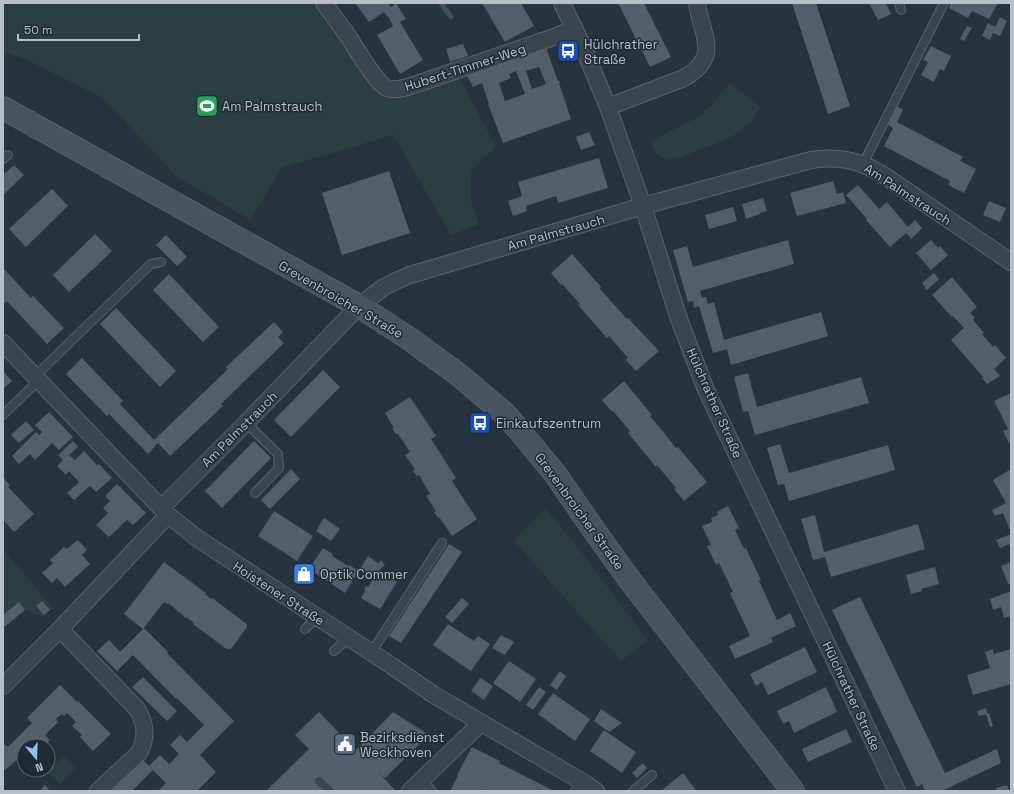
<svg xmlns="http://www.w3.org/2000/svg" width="1014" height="794" font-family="'Space Grotesk',sans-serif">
<rect width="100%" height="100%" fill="#27333e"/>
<!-- green -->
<path fill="#2a4040" d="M12 3H316L340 35 371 85 375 91 383 95 392 98 402 96 459 76 496 147 481 160 471 171V201L479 224 451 235 393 135 281 168 251 220 176 176 103 98 24 59 3 51V9Z
M730 83 761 107 750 123 733 136 710 146 681 157 668 160C657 155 655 153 651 141L698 117 711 106Z
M546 509 576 545 648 640 621 661 514 541Z
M3 549 53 608 43 617 25 610 3 628Z
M64 756 76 768 60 784 47 772Z"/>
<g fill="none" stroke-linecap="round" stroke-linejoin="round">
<!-- stream -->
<path stroke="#3e5265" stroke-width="5" d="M441 3 451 17"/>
</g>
<!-- building -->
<path fill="#525e6b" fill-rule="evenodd" d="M355 3H388L391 7 396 3 406 19 400 22 423 60 400 74 377 35 393 26 389 18 384 12 369 22Z
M482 3H521L534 26 505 42Z
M618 3H644L671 57 650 67Z
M792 3H816L850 106 828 114Z
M869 3H886L891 14 878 20Z
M951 3H998L989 19 972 11 968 18 949 8Z
M1000 17 1007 21 1000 36 993 33 990 40 982 36 988 23 995 27Z
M967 26 972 28 964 41 960 39Z
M463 44 468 56 450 62 446 49Z
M931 46 951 56 944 71 940 69 934 82 921 75 928 62 923 60Z
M546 48 558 81 559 80 560 83H559L571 119 503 143 488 104H489L482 83 473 87 466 74ZM539 67 546 84 532 89 526 71ZM516 71 525 94 505 101 499 83 511 78 509 74Z
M897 106 903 110 897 122 963 157 960 161 976 169 964 193 948 185 950 181 884 146 893 128 887 124Z
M589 132 595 145 581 150 576 137Z
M599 158 608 188 558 203 556 196 526 206 527 211 513 216 508 201 522 196 518 182Z
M14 165 24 175 3 195V175Z
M389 171 410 233 342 255 322 193Z
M833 181 837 194 843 192 846 203 797 216 790 193Z
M858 185 879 209 887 202 908 227 915 220 922 228 911 239 906 233 890 247 866 220 867 219 846 195Z
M52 189 68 206 26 247 9 229Z
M763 198 767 211 760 213V214L746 219 742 204Z
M989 201 1006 208 1000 222 983 215Z
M733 207 737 221 709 229 705 215Z
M95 234 112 251 69 292 53 275Z
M166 235 187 257 177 266 156 245Z
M788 240 794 264 700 291 702 298 706 297 708 304 714 302 724 340 821 312 828 336 731 365 727 349 713 353 699 306 694 308 693 301 688 302 673 250 687 246 693 267Z
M931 240 938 248 940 246 948 255 931 270 916 253Z
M572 254 601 287 600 289 627 319 628 318 659 351 636 371 626 360 628 358 609 336 607 338 578 305 580 304 562 284 561 285 551 273Z
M3 268 31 298 33 296 64 328 47 344 7 301 5 303 3 302Z
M934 273 939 279 927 290 922 283Z
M169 274 219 327 203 342 153 290Z
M952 277 977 307 970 313 975 318 973 320 984 333 982 334 989 342 993 347 995 345 1006 358 994 369 1000 376 987 384 982 378 983 377 951 340 964 328 953 316 952 317 932 295Z
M116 308 176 371 160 387 100 324Z
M274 322 283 332 278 337 284 343 221 404 223 406 170 456 158 443 148 454 109 414 107 416 66 374 82 358 123 401 120 404 154 440 228 369 226 367Z
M323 370 340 387 291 437 274 420Z
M3 371 12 381 3 389Z
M748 373 757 407 861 377 869 403 755 435 748 411 743 412 734 377Z
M624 381 652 415 650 416 664 433 676 448 678 447 707 482 684 501 674 489 676 488 657 465 656 467 628 433 630 431 613 411 612 412 602 400Z
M1011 393V444L1010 445 1003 431 1008 429 994 401Z
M410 397 436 436 431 439 456 478 452 481 477 519 452 536 439 517 438 518 434 512 436 511 426 496 430 494 419 475 417 476 413 471 415 469 405 455 410 452 398 434H396L392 429 394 428 385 413Z
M49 412 73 437 59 450 52 443 35 460 30 454 19 464 12 456 36 432 39 435 42 432 35 425Z
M26 421 34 430 19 443 11 435Z
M73 441 78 447 69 455 75 460 84 451 97 465 99 464 112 478 96 492 90 486 74 500 67 493 79 482 69 471 66 475 57 466 63 460 58 455Z
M254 441 271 458 222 508 205 491Z
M780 444 789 473 888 445 895 470 789 501 784 484 778 485 767 448Z
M291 469 300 479 270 509 261 500Z
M1011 469V500L1010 501 1011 503V533L1003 513 995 516 992 510 1006 503 993 480Z
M3 477 10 485 8 487 34 514 14 532 3 520Z
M117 484 146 513 133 525 127 520 109 537 96 525 108 513 103 508 110 501 105 496Z
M728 506 739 528 735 530 744 549 746 548 761 580 759 581 777 620 790 613 796 626 771 638 773 642 735 659 729 646 750 636 730 593 733 592 719 563 716 565 707 546 711 545 702 526 712 522 711 518 718 515 717 512Z
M274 511 313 536 297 561 258 536Z
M815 515 824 552 918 524 925 549 831 577 825 557 813 560 801 519Z
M324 518 340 529 331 541 316 531Z
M1011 534V549L1009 544 1000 548 996 540Z
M78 540 87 550 82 555 90 564 65 587 57 578 52 583 42 573 53 563 50 560 64 547 67 549Z
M449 544 462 552 401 643 389 636Z
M323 548 333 554 332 556 348 566 349 565 359 571 345 593 309 569Z
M368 556 378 563 381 560 385 565 379 570 397 582 380 609 361 598 365 591 364 590 366 586 368 587 374 578 360 569Z
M164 562 206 593 205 594 211 599 212 598 247 624V627L231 649H228L225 648 193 624 194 623 186 617V618L184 617V616L168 603 167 604 164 602 143 629 124 614Z
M1011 562V584H1008L1001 566Z
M935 567 939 584 921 589 922 591 911 594 906 575Z
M1011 591V616L1004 618 1001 607 993 610 990 599Z
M860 597 945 773 997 749 1001 763 942 791H925L922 784 917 787 832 610Z
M462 598 469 604 452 623 445 617Z
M42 601 50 610 44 615 36 606Z
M19 602 25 610 3 628V615Z
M448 624 474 641 478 636 490 644 471 671 433 645Z
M144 628 168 652 167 653 234 721 200 755 216 772 197 791H158L166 783 153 770 132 791H111L143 760 149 766 160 755 169 764 179 754 170 745 180 735 187 742 204 725 177 698 176 699 133 655 117 671 97 651 109 640 120 652Z
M501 635 514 642 505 655 492 648Z
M805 647 817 672 768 695 762 682 756 686 750 674Z
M993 649 994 654 1011 649V684L973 695 967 675 990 668 985 652Z
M509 661 536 679 520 702 493 683Z
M560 671 566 676 557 690 550 685Z
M143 677 177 711 167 721 132 687Z
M480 678 493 686 484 700 471 691Z
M60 685 77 702 78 701 111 734 93 751 80 737 82 735 72 726 76 722 67 713 64 716 62 714 56 719 58 722 45 735 50 740 44 746H24V765L18 759 5 770 3 768V743L8 747 32 723 27 718Z
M539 687 546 692 533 710 526 705Z
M826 687 837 712 794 733 789 721 783 724 777 711Z
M553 693 590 719 575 741 538 714Z
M986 708 987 714 979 716 977 711Z
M601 709 622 723 609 732 594 721Z
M319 712 356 750 393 712 429 735 385 778 379 773 396 791H266L309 749 295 735Z
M989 713 993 726 990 727 986 714Z
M846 729 852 742 808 762 802 749Z
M604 730 636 752 622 773 590 751Z
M472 747 500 761 499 763 554 791H488L485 789 484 791H450L458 775H457Z
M643 763 647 768 637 778 632 773Z
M683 773 695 789 693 791H661Z
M45 785 50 791H40Z
M1007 785 1009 791H997L996 788Z"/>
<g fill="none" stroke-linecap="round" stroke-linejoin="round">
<!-- service casing -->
<g stroke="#59636c" stroke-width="10">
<path id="service" d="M899 3 901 10
M3 159 8 155
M863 164 944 3
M35 376 151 264 161 262
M3 415 39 380
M246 423 278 454 279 468 255 493
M305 629 317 617
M334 651 348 638
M371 653 442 543
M421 780 432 791
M319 781 330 791
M575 791 581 781
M633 791 652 775"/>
</g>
<!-- minor casing -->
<g stroke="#59636c" stroke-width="18">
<path id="minor" d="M324 3C332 14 340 25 348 36 355 47 377 84 387 88 395 91 404 88 411 86L554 37 575 29
M562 3 584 49 608 107 643 206 679 319 706 390 897 791
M608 107 684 78C722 56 701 35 697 3
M3 343 161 508 168 515 197 538 392 666 434 695 581 781 596 791
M161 508 246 423 359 306 384 287 396 281 410 275 643 206 811 160C829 157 845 158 862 164 870 167 878 172 885 176L1011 262
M60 629 137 709C146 723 147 738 139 753L98 791
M3 686 60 629 168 515
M410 791 481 723"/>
</g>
<!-- secondary casing -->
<g stroke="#59636c" stroke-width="24">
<path id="secondary" d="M3 108 359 306 411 340 459 375 505 414 519 430 556 475 591 526 629 579 793 791"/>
</g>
<!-- service -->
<use href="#service" stroke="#3b454e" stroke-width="8"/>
<!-- minor -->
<use href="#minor" stroke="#3b454e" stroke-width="16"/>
<!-- secondary -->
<use href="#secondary" stroke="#495461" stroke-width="22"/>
</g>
<!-- icons -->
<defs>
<g id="bus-square" transform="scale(1.15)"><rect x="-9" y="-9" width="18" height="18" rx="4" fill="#1a4fb4" stroke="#202a33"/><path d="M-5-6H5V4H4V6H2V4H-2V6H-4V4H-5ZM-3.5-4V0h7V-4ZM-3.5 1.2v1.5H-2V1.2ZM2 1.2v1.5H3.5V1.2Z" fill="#fff"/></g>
<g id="stadium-square" transform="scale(1.15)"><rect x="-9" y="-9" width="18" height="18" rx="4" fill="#2e9e5b" stroke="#202a33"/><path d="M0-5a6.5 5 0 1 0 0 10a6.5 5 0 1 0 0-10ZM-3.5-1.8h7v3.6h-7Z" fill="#fff"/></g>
<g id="shop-square" transform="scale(1.15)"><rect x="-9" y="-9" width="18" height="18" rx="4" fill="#3f7fe0" stroke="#202a33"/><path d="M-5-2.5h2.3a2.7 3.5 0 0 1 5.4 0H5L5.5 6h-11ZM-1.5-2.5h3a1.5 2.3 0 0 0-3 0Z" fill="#fff"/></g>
<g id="civic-square" transform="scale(1.15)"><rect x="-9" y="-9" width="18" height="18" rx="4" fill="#5c6f8a" stroke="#202a33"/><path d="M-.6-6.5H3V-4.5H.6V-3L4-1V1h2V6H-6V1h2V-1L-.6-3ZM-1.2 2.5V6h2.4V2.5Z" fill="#fff"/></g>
</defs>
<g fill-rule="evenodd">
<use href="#bus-square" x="568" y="51"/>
<use href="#stadium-square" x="207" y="106"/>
<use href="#bus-square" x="480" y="423"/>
<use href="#shop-square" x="304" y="574"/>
<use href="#civic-square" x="345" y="744"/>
</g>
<g text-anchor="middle" stroke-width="3" stroke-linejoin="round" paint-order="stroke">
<!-- poi labels -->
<g font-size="13" fill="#b7c0c9" stroke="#202a33" text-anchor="start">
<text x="584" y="49">Hülchrather<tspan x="584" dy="15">Straße</tspan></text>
<text x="222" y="111">Am Palmstrauch</text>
<text x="496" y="428">Einkaufszentrum</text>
<text x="320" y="579">Optik Commer</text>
<text x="360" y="742">Bezirksdienst<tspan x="360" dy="15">Weckhoven</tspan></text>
</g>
<!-- street labels -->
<g font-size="13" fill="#b7c0c9" stroke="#202a33">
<text transform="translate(465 67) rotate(-18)" y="5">Hubert-Timmer-Weg</text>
<text transform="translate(908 194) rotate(33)" y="5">Am Palmstrauch</text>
<text transform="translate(556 232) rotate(-16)" y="5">Am Palmstrauch</text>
<text transform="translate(341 299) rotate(30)" y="5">Grevenbroicher Straße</text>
<text transform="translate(715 403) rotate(66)" y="5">Hülchrather Straße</text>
<text transform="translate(239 429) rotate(-45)" y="5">Am Palmstrauch</text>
<text transform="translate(580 511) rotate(54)" y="5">Grevenbroicher Straße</text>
<text transform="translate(279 593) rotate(33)" y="5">Hoistener Straße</text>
<text transform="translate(852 696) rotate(65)" y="5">Hülchrather Straße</text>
</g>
</g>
<!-- border -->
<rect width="1014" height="794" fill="none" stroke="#b7c0c9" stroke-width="8"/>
<!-- north arrow -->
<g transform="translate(36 758) rotate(161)"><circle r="19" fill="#202a33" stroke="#5c666f"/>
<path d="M0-3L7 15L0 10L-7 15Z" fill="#94c0f0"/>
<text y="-6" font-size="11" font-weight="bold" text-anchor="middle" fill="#b7c0c9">N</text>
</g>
<!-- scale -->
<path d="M18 34v6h121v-6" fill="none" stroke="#b7c0c9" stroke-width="2"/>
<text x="24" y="34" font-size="12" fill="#b7c0c9" stroke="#202a33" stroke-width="3" paint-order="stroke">50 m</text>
</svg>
